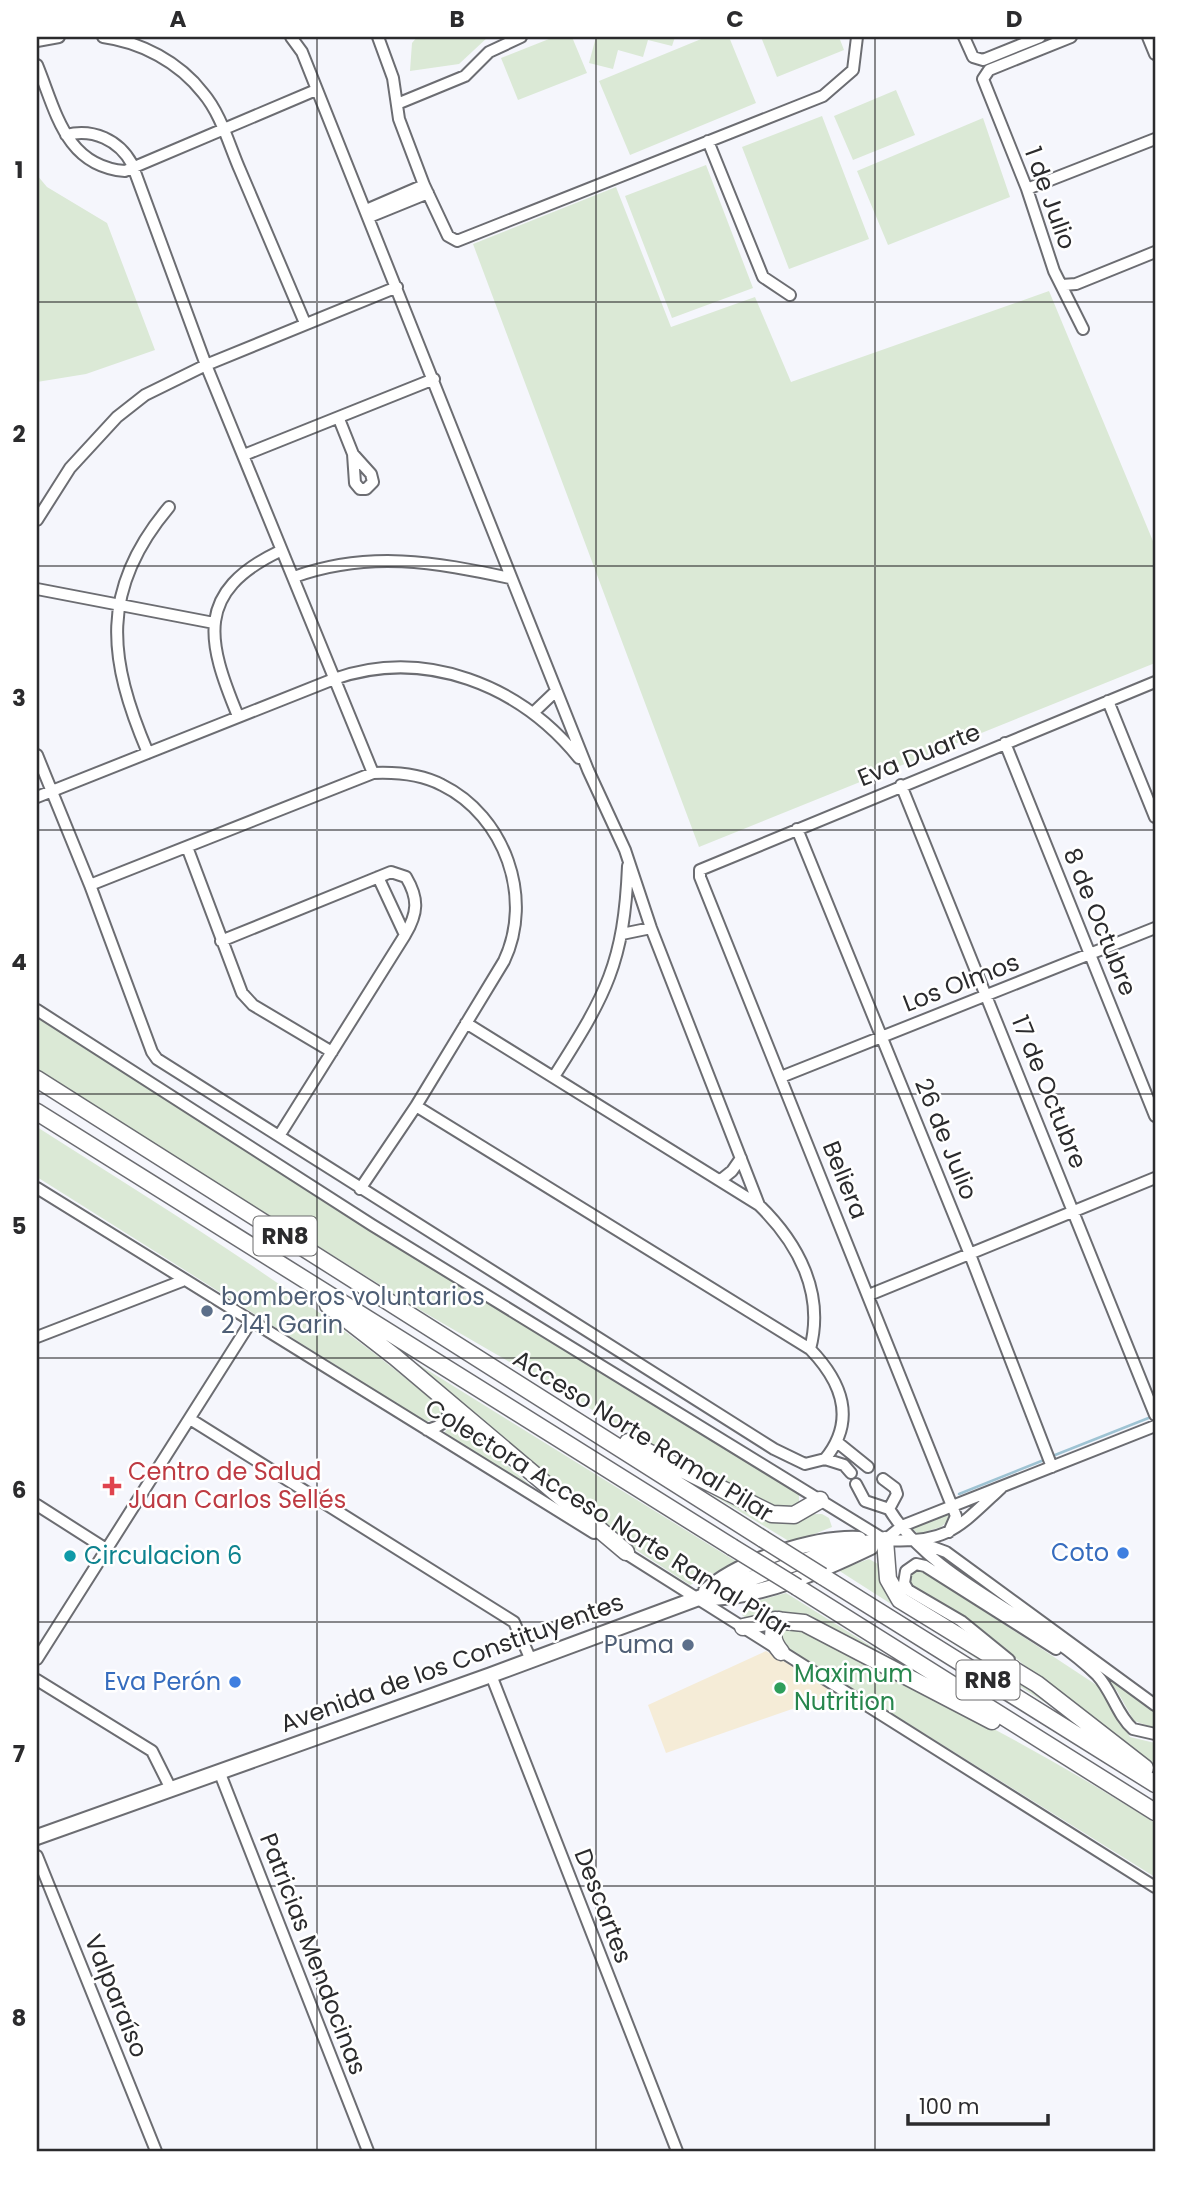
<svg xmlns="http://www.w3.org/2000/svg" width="1192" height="2188" font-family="Poppins,sans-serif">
<rect width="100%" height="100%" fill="#f5f6fc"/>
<!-- commercial -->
<path fill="#f5ecd7" d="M766 1651 838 1693 666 1753 648 1705Z"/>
<!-- green -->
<path fill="#dbe9d6" d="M417 37H488L459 64 410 71 412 43Z
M554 37H572L587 73 518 100 501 58Z
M596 37H675L672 46 648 40 643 57 618 50 613 69 589 63Z
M706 37H729L756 103 630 155 599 81Z
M761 37H839L844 50 777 77Z
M896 90 915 135 853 160 834 116Z
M822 116 869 239 789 269 742 147Z
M983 118 1010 197 888 245 857 171Z
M706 165 753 288 672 318 625 196Z
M37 175 47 187 107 223 155 350 86 374 37 382Z
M616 187 671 327 755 297 791 382 1049 291 1155 546V663L699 847 473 244Z
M37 1017 389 1241 793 1487 799 1495V1507L768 1508 734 1492 425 1313 37 1070Z
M37 1127C175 1215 315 1300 439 1406L442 1412 439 1418 426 1422 37 1177Z
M408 1360 413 1361 737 1562 690 1585 607 1531Z
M455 1420 538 1492 444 1433Z
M655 1460 765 1515 822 1514 829 1518 832 1527 792 1543Z
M947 1514 951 1518 941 1527 918 1534 911 1527Z
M869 1559 878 1564 880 1583 887 1594 1014 1673 1066 1716 838 1570Z
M920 1569 1098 1686 1130 1737 1155 1743V1766L1044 1682 984 1631 910 1585 909 1576Z
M786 1593 919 1676 842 1636 747 1619 742 1615 745 1604Z
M784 1626H792C916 1687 1039 1749 1155 1823V1877L790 1650 779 1637Z
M1097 1668 1152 1709 1155 1712V1728L1134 1721 1117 1691Z"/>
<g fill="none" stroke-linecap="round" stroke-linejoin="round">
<!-- stream -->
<path stroke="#9ec3d3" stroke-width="2.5" d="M1050 1457 1151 1417
M959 1494 1044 1460"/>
<!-- minor casing -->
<g stroke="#6c6d72" stroke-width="14">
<path id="minor" d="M103 37C141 42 179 62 203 93 221 114 229 145 240 170 262 221 283 272 305 323
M291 37 302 52 588 770 625 850 651 928 759 1205
M378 37 393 78 399 119 424 185 448 236 457 241 823 96 853 70 857 37
M964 37 973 57 983 60 1040 37
M1071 37 989 70 983 79 1027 189 1054 271 1083 329
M1148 37 1155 54
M37 41 59 37
M37 65C56 111 65 166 125 171L316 90
M397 104 465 76 489 52 521 37
M66 135C93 128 119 140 132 164L206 365 373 773
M708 141 763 277 790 295
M1027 189 1155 139
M366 210 424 185
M369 217 428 193
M1062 285 1076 284 1155 252
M339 419 353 454 355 483 360 489H366L373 482 371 474 353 454
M244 455 434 379
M37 520 70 468 117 417 145 395 206 365 397 287
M294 577C369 550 435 562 510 578
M37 589 214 623
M1108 701 1155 817
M534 712 556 691
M238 716C207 641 194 592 280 551
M1005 743 1155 1116
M148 753C108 659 99 590 169 507
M37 755 90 885 152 1052 157 1059 774 1449 805 1464 825 1459C857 1420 842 1382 810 1349L416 1106
M901 785 1155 1415
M37 797 334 679C425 647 520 685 579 758
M797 829 969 1252 1052 1467
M187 847 242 993 253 1005 332 1052
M378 877 405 935
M90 885 373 773C396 772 421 774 442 785 505 816 534 898 504 961L416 1106 360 1189
M622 934 651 928
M221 941 391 872 406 877C419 899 418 913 405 935L279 1136
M37 1010 372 1225 885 1540C947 1544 958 1528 1001 1488
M466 1023 759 1205C798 1243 825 1293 810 1349
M555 1075C606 995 624 963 628 866
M781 1077 1155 928
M722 1179 732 1171 741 1158
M37 1188 594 1533
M869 1295 1155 1178
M37 1337 182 1281
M190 1419 514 1622 531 1660
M427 1430C443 1426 448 1420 451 1405
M837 1442 868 1467
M825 1459 844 1465 851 1473
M883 1479 895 1488 897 1494 889 1509
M856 1484 865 1501 889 1509C933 1581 1037 1616 1097 1675 1112 1691 1117 1715 1133 1729L1155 1734
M37 1505 106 1549
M949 1532 956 1516 700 877V870L1155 682
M885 1540 902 1526 1155 1426
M919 1542 946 1552 1155 1705
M622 1551 1155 1887
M37 1659 250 1323
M1009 1660 961 1621 908 1590 904 1583 906 1571 916 1564 925 1566 1056 1649
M491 1675 677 2151
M37 1680 152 1751 171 1789
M219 1771 368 2151
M37 1856 156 2151"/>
</g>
<!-- major casing -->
<g stroke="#6c6d72" stroke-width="18">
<path id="major" d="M706 1591C739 1561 815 1537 859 1539
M712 1598C765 1596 823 1570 871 1547
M37 1837 491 1675 758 1576 852 1545 885 1540"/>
</g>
<!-- highway casing -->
<g stroke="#6c6d72" stroke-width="19">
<path id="highway" d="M37 1079 763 1539
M37 1112 732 1547
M328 1305 395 1357 626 1552
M628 1442 772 1514 794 1515 820 1500
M885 1540 888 1579 900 1600 1037 1684 1145 1768
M822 1576 1155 1784
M797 1587 1155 1812
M779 1620C770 1631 772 1642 781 1652
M743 1627 775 1620 804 1623 992 1721"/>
</g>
<!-- minor -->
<use href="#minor" stroke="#fff" stroke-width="10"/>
<!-- major -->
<use href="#major" stroke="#fff" stroke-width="14"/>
<!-- highway -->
<use href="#highway" stroke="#fff" stroke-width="16"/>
<!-- highway-bridge casing -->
<g stroke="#6c6d72" stroke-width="19" stroke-linecap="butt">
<path id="highway-bridge" d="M763 1539 822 1576
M732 1547 797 1587"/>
</g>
<!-- highway-bridge -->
<use href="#highway-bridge" stroke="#fff" stroke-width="16"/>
</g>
<!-- grid -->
<path fill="none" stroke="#2b2b2d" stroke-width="2" stroke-opacity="0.55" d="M317 37V2151M596 37V2151M875 37V2151M37 302H1155M37 566H1155M37 830H1155M37 1094H1155M37 1358H1155M37 1622H1155M37 1886H1155"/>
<!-- markers -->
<g fill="#5c6f8a" stroke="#fff" stroke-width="2.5">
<circle cx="207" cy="1311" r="7"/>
<circle cx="688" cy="1645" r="7"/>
</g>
<path fill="#e0444e" stroke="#fff" stroke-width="2.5" d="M108.5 1475.5h7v7h7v7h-7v7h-7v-7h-7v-7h7z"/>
<g fill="#3f7fe0" stroke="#fff" stroke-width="2.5">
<circle cx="1123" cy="1553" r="7"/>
<circle cx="235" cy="1682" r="7"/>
</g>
<circle fill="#0f9aa8" stroke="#fff" stroke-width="2.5" cx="70" cy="1556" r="7"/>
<circle fill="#2e9e5b" stroke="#fff" stroke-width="2.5" cx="780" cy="1688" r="7"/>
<g text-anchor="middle" stroke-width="5" stroke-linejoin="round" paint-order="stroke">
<!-- shield labels -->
<g fill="#fff" stroke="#6b6b6c" stroke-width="2">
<rect x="253.5" y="1216.5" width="63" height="39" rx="5"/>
<rect x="956.5" y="1660.5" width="63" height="39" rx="5"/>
</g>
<g font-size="23" font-weight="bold" fill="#2b2b2d">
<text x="285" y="1244">RN8</text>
<text x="988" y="1688">RN8</text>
</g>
<!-- street labels -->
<g font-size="24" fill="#2b2b2d" stroke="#fff">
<text transform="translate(1050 198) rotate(70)" y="8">1 de Julio</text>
<text transform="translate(919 755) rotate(-22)" y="8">Eva Duarte</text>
<text transform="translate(1100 922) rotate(68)" y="8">8 de Octubre</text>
<text transform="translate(961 983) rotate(-21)" y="8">Los Olmos</text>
<text transform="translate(1049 1092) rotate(68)" y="8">17 de Octubre</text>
<text transform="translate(946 1139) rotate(68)" y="8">26 de Julio</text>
<text transform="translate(845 1180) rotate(68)" y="8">Beliera</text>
<text transform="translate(643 1436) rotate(32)" y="8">Acceso Norte Ramal Pilar</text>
<text transform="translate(608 1518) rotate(32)" y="8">Colectora Acceso Norte Ramal Pilar</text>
<text transform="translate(452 1663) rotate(-20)" y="8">Avenida de los Constituyentes</text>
<text transform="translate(603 1906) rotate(69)" y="8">Descartes</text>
<text transform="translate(313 1954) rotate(69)" y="8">Patricias Mendocinas</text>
<text transform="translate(116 1996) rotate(68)" y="8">Valparaíso</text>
</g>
<!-- service labels -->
<g font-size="24" fill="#4e5e75" stroke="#fff" text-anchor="start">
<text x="221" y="1305">bomberos voluntarios<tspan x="221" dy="28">2 141 Garin</tspan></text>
<text x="674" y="1653" text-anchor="end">Puma</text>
</g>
<!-- health labels -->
<g font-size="24" fill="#be3a42" stroke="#fff" text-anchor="start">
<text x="128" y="1480">Centro de Salud<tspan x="128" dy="28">Juan Carlos Sellés</tspan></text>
</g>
<!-- shop labels -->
<g font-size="24" fill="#366cbe" stroke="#fff" text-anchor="end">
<text x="1109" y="1561">Coto</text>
<text x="221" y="1690">Eva Perón</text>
</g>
<!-- culture labels -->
<g font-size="24" fill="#0d838f" stroke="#fff" text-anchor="start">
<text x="84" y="1564">Circulacion 6</text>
</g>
<!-- leisure labels -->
<g font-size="24" fill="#27864d" stroke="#fff" text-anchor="start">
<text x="794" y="1682">Maximum<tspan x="794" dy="28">Nutrition</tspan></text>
</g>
</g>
<!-- border -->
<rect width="1192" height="2188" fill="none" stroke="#ffffff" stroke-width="77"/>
<!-- scale -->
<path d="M908 2114v10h140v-10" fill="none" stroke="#2b2b2d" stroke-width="3.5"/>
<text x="919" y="2114" font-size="21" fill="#2b2b2d" stroke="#ffffff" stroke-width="5" paint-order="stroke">100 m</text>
<rect x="38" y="38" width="1116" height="2112" fill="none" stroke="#2b2b2d" stroke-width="2.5"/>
<g font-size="23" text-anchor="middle" font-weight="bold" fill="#2b2b2d">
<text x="178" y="27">A</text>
<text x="457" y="27">B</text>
<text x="735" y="27">C</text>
<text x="1014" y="27">D</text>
<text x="19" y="178">1</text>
<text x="19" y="442">2</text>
<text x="19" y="706">3</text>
<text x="19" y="970">4</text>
<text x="19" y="1234">5</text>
<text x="19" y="1498">6</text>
<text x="19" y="1762">7</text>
<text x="19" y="2026">8</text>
</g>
</svg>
